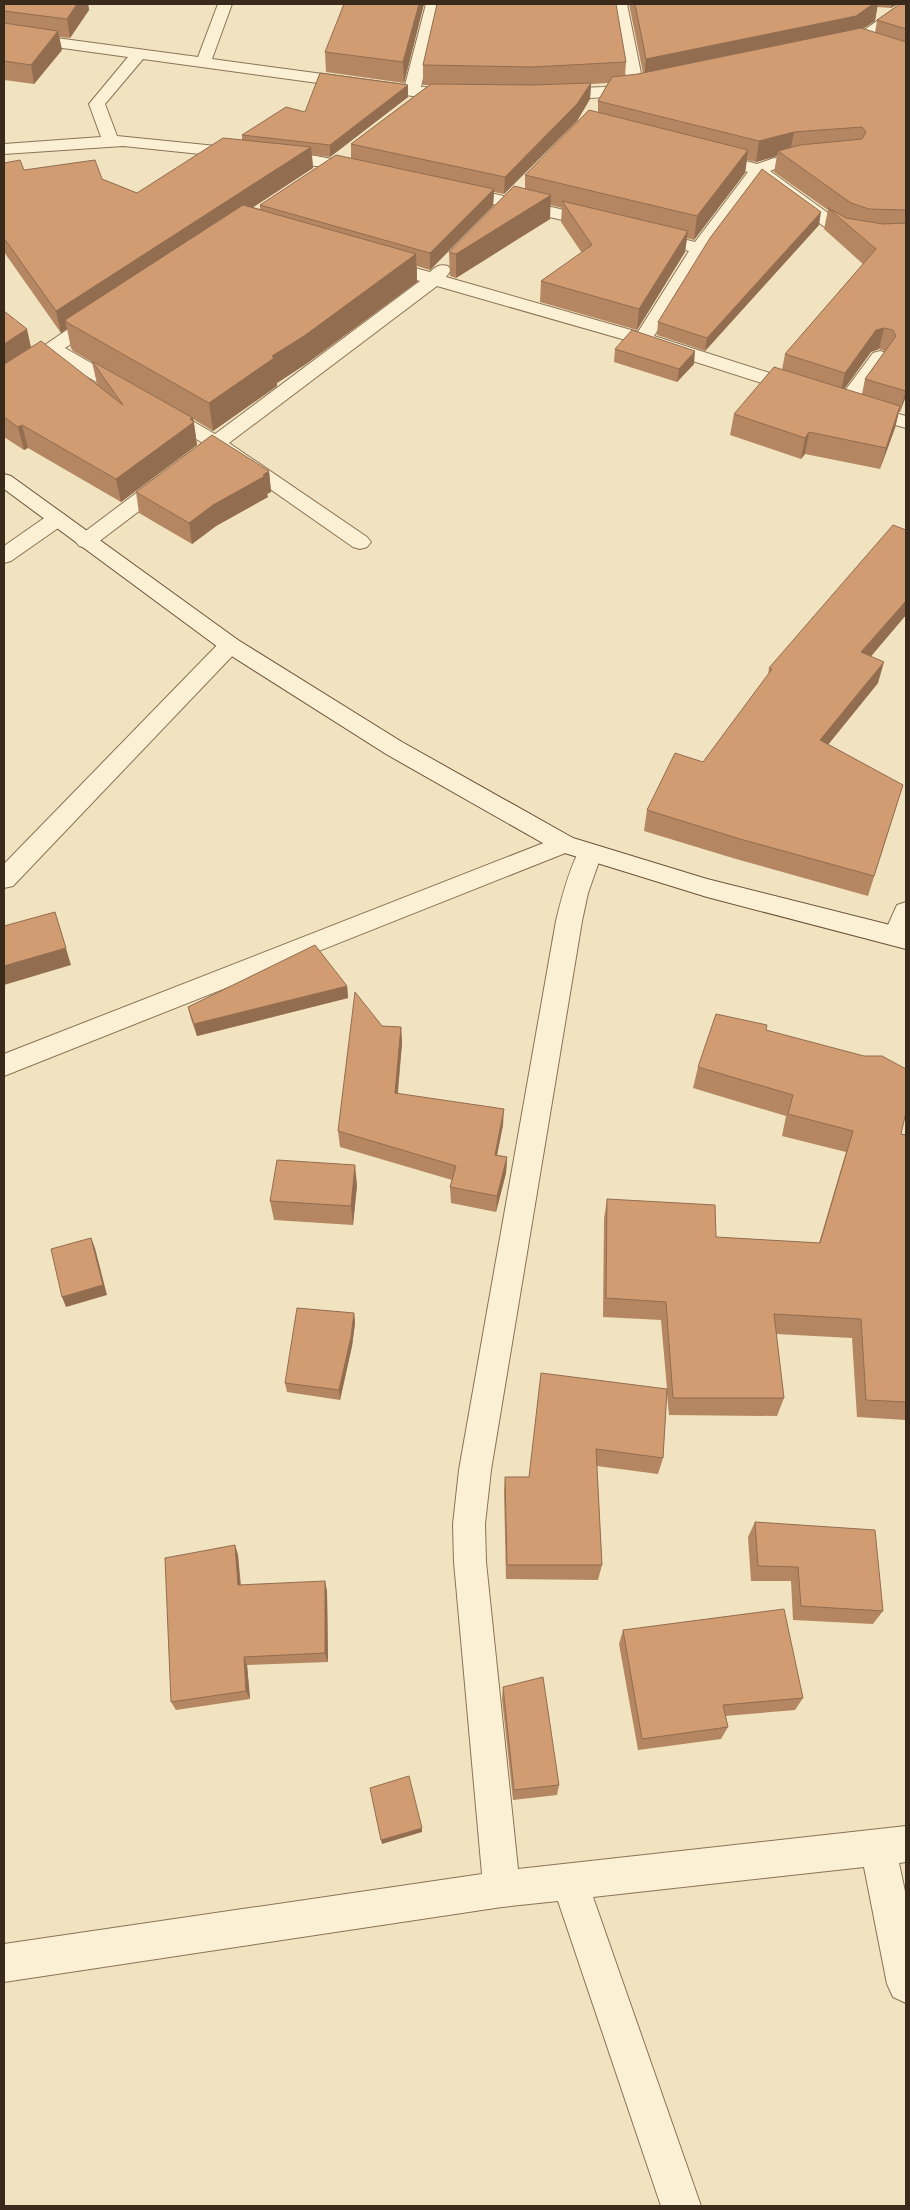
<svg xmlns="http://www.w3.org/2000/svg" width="910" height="2210" font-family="'PT Serif',serif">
<rect width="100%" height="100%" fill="#f1e3bf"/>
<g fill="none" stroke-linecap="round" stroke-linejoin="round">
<!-- street casing -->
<g stroke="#8a7356" stroke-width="2">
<path id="street" d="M218 4H232L212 59 405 85 426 4H440L421 87 458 88 464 90 466 93 464 96 427 98 143 59 105 104 117 136 316 156 368 166 370 170 368 174 362 175 316 166 123 146 4 154V144L101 137 89 104 128 57 4 40V31L198 57Z
M613 4H627L643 83 648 87 646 90C625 96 569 102 548 97L546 94 548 91 554 89 604 87 627 84Z
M901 4H906V14C886 29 860 56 832 49L829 46 832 43 853 38Z
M709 151 757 164 774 158 780 159 782 163 780 167 770 171 846 226 864 232 906 233V243C881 244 857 244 834 234L760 179 707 250 654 336 807 385 810 389 807 393 800 395 793 393 636 343 437 286 229 443 367 537 371 542 367 547 360 549 353 547 217 452 93 546 86 548 79 546 75 541 79 536 203 443 156 416 153 412 156 408 163 406 170 408 215 434 420 281 375 268 372 264 375 260 381 259 430 272C436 266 440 264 448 266L451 270 446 277 638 332 689 251 645 240 642 236 645 232 651 231 695 242 748 172 703 160 701 156 703 152Z
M456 185 603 219 606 223 603 227 597 228 450 194 448 190 450 186Z
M100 310 107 312 109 316 107 320 65 348 135 388 138 392 135 396 128 398 121 396 53 357 11 385 4 387V373L93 312Z
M880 351 887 353 889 357 887 361 852 408 845 410 838 408 835 404 838 400 873 353Z
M862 404 906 416V428L855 414 852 410 855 406Z
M57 513 64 514 67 519 64 524 11 561 4 563V546L50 514Z
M230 638 238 640 241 645 238 650 13 886 4 888V864L222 640Z
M564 835 573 838 576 844 573 850 4 1076V1054Z
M590 844 599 847 602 853 588 893 582 921 491 1470 485 1524 486 1562 518 1869 906 1826V1862L899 1863 906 1896V2003L893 1997 887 1984 864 1867 593 1897 701 2206H661L558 1901 502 1907 4 1982V1944L482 1874 454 1562 453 1524 459 1470 556 921C562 896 569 869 581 847Z
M906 902V941L896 946 887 943 883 936 897 905Z"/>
</g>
<!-- secondary casing -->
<g stroke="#6c543a" stroke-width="2">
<path id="secondary" d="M4 474 11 476 238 640 402 742 573 838 707 879 906 929V949L707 897 555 850 386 754 222 650 4 489Z"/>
</g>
<!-- street -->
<use href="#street" fill="#fbf0d3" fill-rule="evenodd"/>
<!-- secondary -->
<use href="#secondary" fill="#fbf0d3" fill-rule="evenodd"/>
</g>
<!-- wall -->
<path fill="#b48662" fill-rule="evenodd" d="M4 4H88L89 10 70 38 59 37 62 50 34 84 4 80Z
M424 4 404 83 326 72 325 52Z
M629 4H898L891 8 877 7 875 21 862 29 875 33 877 20 906 4V396L900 412H899L895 428 880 469 805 454 801 459 730 435 734 414 782 370 785 354 863 264 824 229 828 210 774 172 777 156 756 162 747 160 745 173 694 240 687 238 685 252 637 330 540 302 541 281 582 253 561 222 562 208 550 205V219L456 278 450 276 449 252 525 189V175L598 112V101L608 83 591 84 590 99 577 121 504 194 494 192 493 206 430 270 417 266V282L306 364 277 383V386L213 431 193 419 194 422 197 445 121 502 28 448 24 450 4 437V311L31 347 97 384 92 362 73 351 71 348 67 329 61 333 4 252V163L24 170 102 179 137 193 242 140V135L305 112 408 85V97L330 157 312 155 313 168 253 207 260 209V205L351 159V144L429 85H423V65L626 62 625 76 643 73ZM879 349 885 351 865 379 862 394 844 389 871 352Z
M819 225 705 351 657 335 658 322Z
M615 349 694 364 677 382 614 362Z
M269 471 271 492 267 494 268 497 216 526 192 544 139 513 136 492Z
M906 530V615L871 656 878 683 828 744 903 785 868 896 736 859 644 831 647 810 703 762 768 676 769 668Z
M347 986 348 998 197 1036 191 1019 188 1007Z
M382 1026 401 1027 402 1043 398 1093 503 1125 497 1155 507 1157 506 1173 496 1212 451 1203 450 1187 452 1180 340 1147 338 1131Z
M766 1030 901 1134 906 1135V1420L857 1417 852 1338 776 1334 784 1398 777 1416 669 1415 667 1394 663 1458 658 1474 597 1466 602 1565 598 1580 506 1579 504 1492 505 1477H529L667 1389 661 1320 603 1317 604 1219 607 1199 716 1237 819 1243 846 1152 782 1136 786 1116 693 1088 698 1067Z
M357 1185 353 1225 274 1220 270 1201Z
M354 1313 355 1323 352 1346 340 1400 287 1392 285 1383Z
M755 1522 883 1611 873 1624 793 1620 791 1581H751L748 1537Z
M235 1545 238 1555 241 1585 327 1591 328 1662 247 1665 250 1699 176 1710 171 1702Z
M623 1630 803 1698 795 1710 725 1716 728 1727 721 1739 638 1750 619 1644Z
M503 1687 559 1785 557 1795 513 1800 502 1699Z"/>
<!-- shaded-wall -->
<path fill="#926d50" d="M77 4H88L89 10 70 38 67 19Z
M419 4H424L404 83 403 62Z
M873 4H878L875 21 852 36 644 80 646 59Z
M892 4H898L891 8Z
M58 31 62 50 34 84 31 65Z
M591 83 590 99 577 121 504 194 505 177Z
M408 85V97L330 157V145Z
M794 132 790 152 778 151 777 156 756 162 759 141Z
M311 147 313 168 72 326 65 320 67 329 61 333 56 311Z
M748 150 745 173 694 240 697 216Z
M494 189 493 206 430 270V253Z
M551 195 550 219 456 278V254Z
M821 212 819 225 705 351 707 338Z
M688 231 685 252 637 330 639 309Z
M416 254 417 282 306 364 277 383V386L213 431 209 403 272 356Z
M884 328 879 349 871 352 840 395 845 373 876 330Z
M27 329 32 352 4 371V344Z
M695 351 694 364 677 382 679 369Z
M906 390V396L900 412Z
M900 406 895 428 880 469 886 448Z
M193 418 197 445 121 502 116 479Z
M22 425 28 448 24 450 18 427Z
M809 432 805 454 801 459 805 438Z
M269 471 271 492 267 494 268 497 216 526 192 544 189 523 213 505Z
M906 601V615L856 674 861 652Z
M884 662 878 683 815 761 820 740Z
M55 912 71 965 4 985V966Z
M347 986 348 998 197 1036 194 1024Z
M401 1027 402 1043 396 1108 395 1093Z
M504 1109 503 1125 494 1170 495 1155Z
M507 1157 506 1173 496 1212 497 1196Z
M355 1165 357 1185 353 1225 351 1206Z
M91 1238 95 1248 107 1295 66 1307 62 1297Z
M354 1313 355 1323 352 1346 340 1400 339 1390Z
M235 1545 238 1555 241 1594 238 1585Z
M325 1581 327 1591 328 1662 325 1653Z
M244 1657 247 1665 250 1699 246 1691Z
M422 1828V1832L382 1844 381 1840Z"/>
<!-- building -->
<path fill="#d19c72" stroke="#926d50" d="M4 4H77L67 19 4 11Z
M344 4H419L403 62 325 52Z
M437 4H616L626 62 533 67 423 65Z
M635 4H873L856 16 646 59Z
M900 4H906V29L877 20Z
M4 23 58 31 31 65 4 61Z
M861 28 906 42V210L869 209 851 203 778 151 800 145 862 139 866 132 862 127 794 132 759 141 598 101 612 77 638 74Z
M320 73 408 85 330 145 242 135 286 107 305 112Z
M591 83 577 104 505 177 351 144 431 84 533 85Z
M589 110 748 150 697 216 525 175Z
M223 138 311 147 56 311 4 238V163L20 160 24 170 95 160 102 179 137 193Z
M336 155 494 189 430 253 260 205Z
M762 169 821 212 707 338 658 322 710 238Z
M514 186 551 195 456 254 449 252Z
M562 201 688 231 639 309 541 281 592 245Z
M243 205 416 254 304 336 272 356 274 358 209 403 68 323 65 320Z
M828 208 846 218 883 224 906 223V391L865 379 896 336 893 330 884 328 876 330 845 373 785 354 876 249Z
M4 311 27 329 4 344Z
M632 330 695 351 679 369 615 349Z
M41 341 123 405 92 361 193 418 190 419 194 422 116 479 22 425 18 427 4 417V364L6 363Z
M774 367 900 406 886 448 809 432 805 438 734 414Z
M212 435 269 471 263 475 265 476 213 505 189 523 136 492Z
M893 525 906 530V601L861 652 884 662 820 740 903 785 874 876 740 839 647 810 675 753 703 762 772 669 769 668Z
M55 912 66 948 4 966V926Z
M315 945 347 986 194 1024 188 1007Z
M355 992 382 1026 401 1027 395 1093 504 1109 495 1155 507 1157 497 1196 450 1187 456 1166 338 1131Z
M716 1014 767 1025 766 1030 864 1056H882L906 1069V1112L901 1134 906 1135V1402L866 1400 861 1319 774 1314 784 1398H673L666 1302 606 1298 607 1199 715 1205 716 1237 820 1243 853 1131 788 1114 793 1095 698 1067Z
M277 1160 355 1165 351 1206 270 1201Z
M91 1238 103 1285 62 1297 51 1249Z
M297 1308 354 1313 351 1337 339 1390 285 1383Z
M541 1373 667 1389 663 1458 596 1449 602 1565H507L505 1477H529Z
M755 1522 875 1530 883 1611 801 1606 798 1567 758 1566Z
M235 1545 238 1585 325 1581V1653L244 1657 246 1691 171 1702 165 1558Z
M784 1609 803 1698 723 1705 728 1727 642 1739 623 1630Z
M543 1677 559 1785 514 1790 503 1687Z
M409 1776 422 1828 381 1840 370 1788Z"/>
<!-- border -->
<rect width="910" height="2210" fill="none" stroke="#392a1c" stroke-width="10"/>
</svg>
